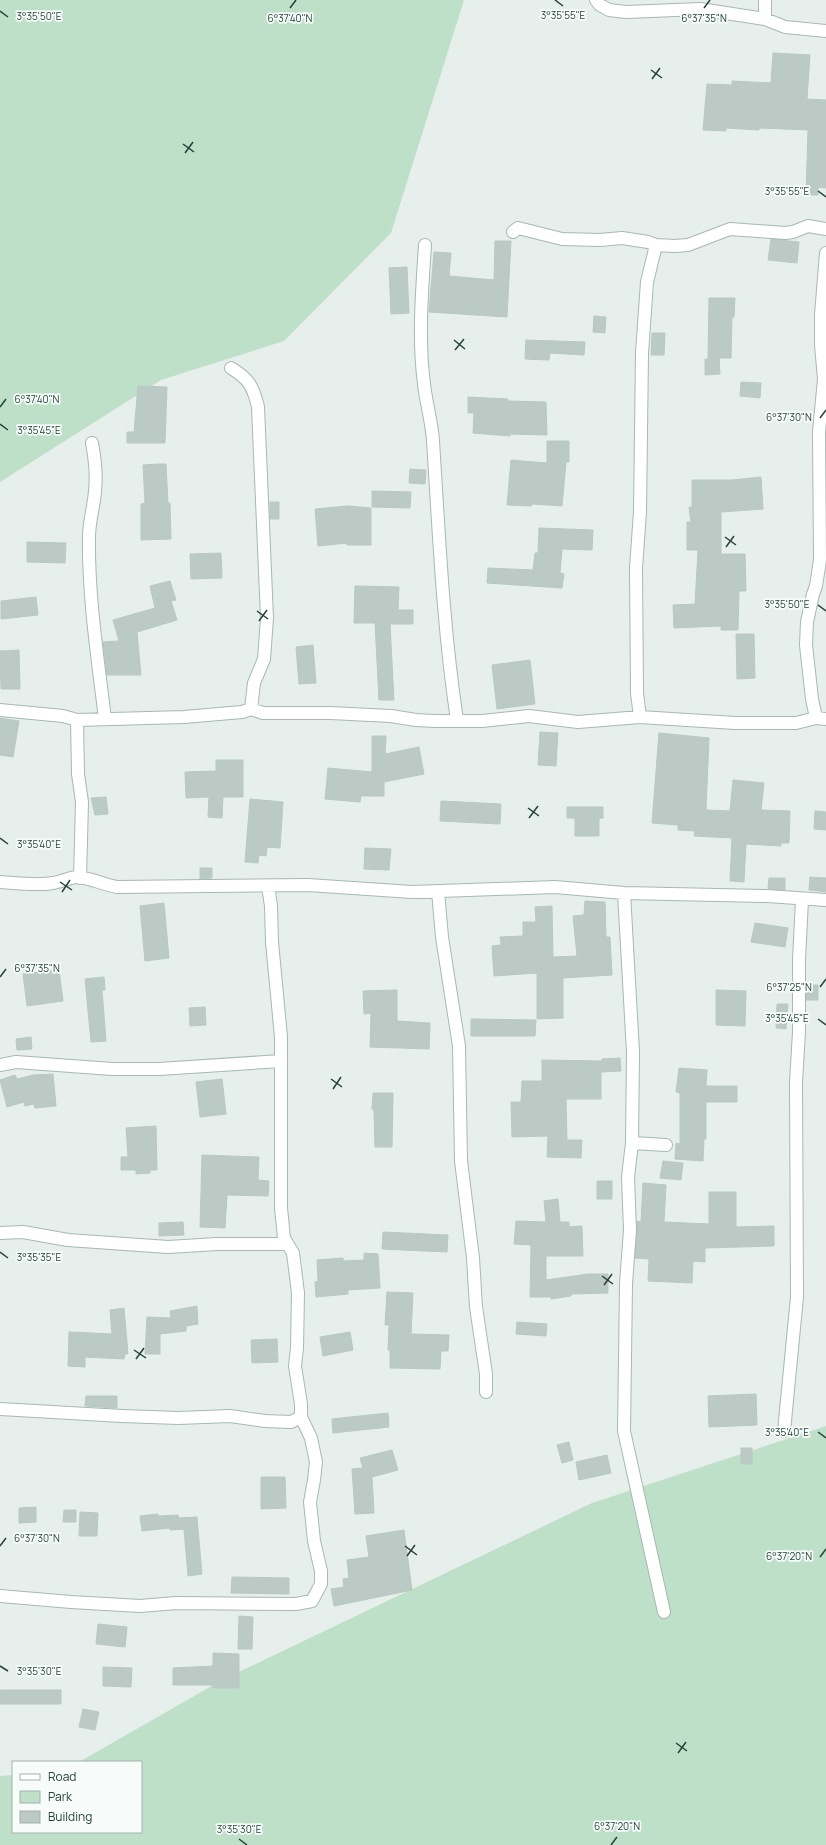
<svg xmlns="http://www.w3.org/2000/svg" width="826" height="1845" font-family="Manrope,sans-serif">
<rect width="100%" height="100%" fill="#e6efeb"/>
<!-- green -->
<path fill="#bfe0c8" d="M0 0H464L391 233 284 341 161 380 0 482Z
M826 1426V1845H0V1776L13 1775V1832H141V1762H79L222 1680 592 1503Z"/>
<!-- building -->
<path fill="#bbcac4" stroke="#b8c9c2" d="M773 53 810 55 807 99 826 100V188L818 187V195H806L808 130 759 128V130L726 128V131L703 130 707 84 732 85V81L771 83Z
M771 239 799 242 797 263 768 260Z
M495 241H511L507 317 429 312 434 252 451 253 449 276 494 280Z
M407 267 409 313 391 314 389 268Z
M709 298H735L734 317H732L731 358H719L720 374 705 375V359H708Z
M594 316 606 317 605 333 593 332Z
M652 333H665L664 355H651Z
M526 340 585 342 584 355 550 353 549 360 525 359Z
M741 382 761 383 760 398 740 396Z
M138 386 167 387 165 443H127V432H134Z
M468 397 508 399V401L546 402 547 435 510 434V436L473 433 474 413H468Z
M547 441H569V462H566L562 506 532 504 531 506 507 505 511 460 547 463Z
M159 464H166L168 503H170L171 539 141 540V504L145 503 143 465Z
M410 469 426 470 425 484 409 483Z
M761 477 763 509 721 512V554H745L746 591H739L738 630H721V626L674 628 673 605 695 604 698 550H687V522H691L689 507H692V480H732Z
M372 491 411 492 410 508 372 507Z
M270 502H279V519H270Z
M348 506 371 508V545H347V543L318 546 315 509Z
M539 528 593 530 592 550 562 549 560 573 564 574 562 588 487 583 488 568 533 570 535 553H538Z
M27 542 66 543 65 563 27 562Z
M221 553 222 578 191 579 190 554Z
M170 581 176 600 171 601 177 620 137 632 141 675H107L103 642 119 641 113 620 155 608 150 586Z
M355 586 399 587 398 610H413V624H390L394 700H379L375 623H354Z
M36 597 38 615 1 619V601Z
M736 634H754L755 678 737 679Z
M313 645 316 683 299 684 296 647Z
M19 650 20 689H1L0 651Z
M530 660 535 704 497 709 492 665Z
M0 718 19 721 13 757 0 755Z
M540 732 558 733 556 766 538 765Z
M659 733 709 738 706 810 730 811 733 780 764 783 761 810 790 811 789 843H781V846L746 844 744 882 730 881 732 838 694 836 695 831 678 830V825L652 823Z
M372 736H386L385 754 419 747 424 774 384 782V796H361L360 802 325 799 328 768 372 772Z
M216 760H243V797H223L222 818 208 817 209 797 186 798 185 772 216 771Z
M106 797 108 814 95 815 91 798Z
M250 799 283 802 280 848 267 847 266 856 259 855 258 863 245 862Z
M441 801 501 804 500 824 440 821Z
M567 807H603V818H599V836H575V818H567Z
M815 811 826 812V830L814 829Z
M365 848 391 849 389 870 364 869Z
M200 868H212V878L200 879Z
M810 877 826 878V892L809 890Z
M769 878H785V890L768 889Z
M585 901 605 902 606 937H610L612 975 563 978V1018L537 1019V973L494 976 492 946 501 945 500 937 523 936V922H536L535 907 552 906 553 957 577 956 573 916 584 915Z
M164 903 169 958 145 961 140 906Z
M755 923 788 928 785 947 751 942Z
M59 970 63 1001 27 1006 23 974Z
M104 977 105 990H102L106 1041 91 1042 85 979Z
M806 985H818V1000H806Z
M397 990V1021L430 1023 429 1049 370 1047 371 1013 364 1014 363 991Z
M716 990 746 991 745 1026 716 1025Z
M777 1004H788L786 1029 776 1028Z
M205 1007 206 1025 190 1026 189 1008Z
M471 1019 536 1020 535 1036H471Z
M31 1037 32 1049 17 1050 16 1039Z
M620 1058 621 1071 601 1072V1099H566L567 1140H582L581 1158 547 1157 548 1136 512 1137 511 1102H521L522 1081H542V1060L602 1061V1059Z
M679 1068 707 1070 706 1086H737V1102H706V1139H704L703 1161 675 1159 676 1143 680 1144V1093L676 1092Z
M53 1074 56 1106 35 1108 34 1104 25 1106 24 1102 7 1107 0 1080 15 1075 17 1079 33 1075Z
M222 1079 226 1114 200 1117 196 1082Z
M373 1093H393L392 1147H375L374 1110 372 1109Z
M156 1126 157 1170H150V1173L136 1174V1170H121V1157H128L126 1128Z
M202 1155 259 1157 258 1180 269 1181 268 1196 227 1195 225 1228 200 1227Z
M663 1161 683 1163 681 1180 660 1178Z
M597 1181H612V1199H597Z
M643 1183 666 1185 664 1222 709 1224V1192H736V1227L774 1226V1246L705 1248V1262L693 1261 692 1283 648 1281 649 1259 635 1258 637 1221 641 1222Z
M558 1199 560 1222H569V1227L582 1226 583 1256H546V1280L588 1274H608V1293L571 1294V1296L551 1299V1297H530L531 1245 514 1244 516 1221 546 1222 544 1201Z
M183 1222 184 1235 159 1236V1223Z
M383 1232 448 1235 447 1252 382 1249Z
M364 1253 378 1254 380 1288 348 1290V1294L316 1297 315 1282 318 1281 317 1260 343 1258V1261L364 1260Z
M387 1292 413 1293 411 1334 449 1335 448 1351H441L440 1369 390 1368V1350H388L389 1325H385Z
M197 1306 198 1324 186 1326V1331L160 1334V1354H145L147 1317 171 1318 170 1311Z
M124 1308 128 1354H125L124 1359 85 1357V1367L68 1366 69 1332 112 1334 110 1310Z
M517 1322 547 1324 546 1336 516 1334Z
M350 1332 353 1350 323 1356 320 1337Z
M277 1339 278 1362 252 1363 251 1340Z
M756 1394 757 1425 709 1427 708 1396Z
M86 1396H117V1408L85 1406Z
M388 1413 389 1427 333 1433 332 1419Z
M569 1442 573 1460 562 1463 557 1445Z
M741 1448H752V1464H741Z
M392 1450 398 1470 372 1477 374 1513 355 1514 352 1469 363 1468 360 1458Z
M607 1455 611 1473 579 1480 576 1462Z
M261 1477H285L286 1508 261 1509Z
M36 1507V1522L19 1523V1508Z
M64 1510H76V1522H63Z
M80 1512 98 1513 97 1536H79Z
M158 1514V1516L178 1515 179 1518 197 1517 202 1574 188 1576 184 1529 170 1530V1528L142 1531 140 1516Z
M404 1530 412 1590 334 1606 331 1589 344 1587 343 1579 349 1578 347 1560 369 1557 366 1536Z
M232 1577 289 1578V1594L231 1593Z
M239 1616 253 1617 252 1649H238Z
M98 1624 127 1627 125 1647 96 1644Z
M213 1653 239 1654V1688H213V1685H173V1668L213 1666Z
M103 1667 132 1668 131 1687 103 1686Z
M0 1690H61V1704H0Z
M83 1709 99 1712 95 1730 79 1727Z"/>
<g fill="none" stroke-linecap="round" stroke-linejoin="round">
<!-- street casing -->
<g stroke="#a8b8b2" stroke-width="14">
<path id="street" d="M596 0 600 5 609 10 626 12 700 9 765 19 785 27 826 31
M765 19V0
M513 232 518 228 562 239 600 240 622 238 648 242 656 245 675 246 688 245 730 229 785 233 793 232 808 226 826 229
M425 245C422 292 418 338 424 384 426 403 432 422 433 441 439 534 443 628 457 720
M231 368C249 379 253 386 258 407L267 618 264 659 254 683 251 709
M92 443C95 459 97 474 95 491 94 506 89 521 89 537 88 596 98 660 105 719
M0 710 63 716 77 720 184 717 242 712 251 709 263 713H330L391 716 416 720 435 721H482L529 716 578 722 640 717 735 723H796L816 718 826 719
M640 717 637 693 636 568 640 512 642 353 647 282 656 245
M816 718 812 699 806 645 807 622 813 594 816 586 820 560 819 432 824 379 821 345V315L826 253
M77 720 78 774 82 802 80 878
M0 882C18 883 36 886 53 883 61 882 70 877 78 877 91 878 104 885 117 887L308 885 412 892 555 887 624 893 767 896 826 900
M438 891 442 937 459 1046 461 1161 473 1258 476 1307 486 1374V1392
M624 893 633 1052 632 1143 628 1177 630 1230 626 1284 624 1431 664 1612
M0 1065 16 1062 112 1069H159L281 1061
M632 1143 666 1145
M0 1233 23 1232 68 1240 168 1247 217 1244H287
M0 1409 122 1416 178 1418 230 1416 265 1421 291 1422 301 1417
M784 1431 797 1297 796 1082 799 1032V959L802 900
M0 1596 71 1602 140 1606 176 1603 296 1604 312 1601 321 1584V1571L314 1541 310 1502 314 1480 316 1462 311 1438 301 1417V1404L295 1366 297 1348 298 1293 293 1253 284 1238 281 1208V1037L272 942 271 906 268 886"/>
</g>
<!-- street -->
<use href="#street" stroke="#fff" stroke-width="12"/>
</g>
<!-- ticks -->
<path fill="none" stroke="#24423a" stroke-width="1.5" d="M555 0 563 6M290 8 296 0M704 8 710 0M0 11 8 17M651 70 662 78M652 79 660 68M183 144 194 152M185 153 193 142M818 191 826 197M454 340 465 349M455 350 464 339M0 407 6 399M820 418 826 410M0 424 8 430M725 537 736 545M726 547 734 536M818 605 826 611M257 611 268 619M259 621 267 610M528 808 539 816M529 818 538 806M0 838 8 844M60 882 72 890M62 892 70 880M0 977 6 969M820 987 826 979M818 1019 826 1025M331 1079 342 1087M333 1089 341 1077M0 1252 8 1258M602 1276 613 1284M604 1285 612 1274M134 1350 146 1358M136 1359 144 1348M818 1432 826 1438M0 1546 6 1538M405 1546 417 1555M407 1556 415 1545M820 1557 826 1549M0 1666 8 1671M676 1743 687 1751M678 1753 686 1742M239 1839 247 1845M611 1845 617 1837"/>
<g font-size="10" text-anchor="middle" fill="#24423a" stroke="#f7fbf9" stroke-width="3.5" stroke-linejoin="round" paint-order="stroke">
<text x="563" y="19">3°35'55"E</text>
<text x="39" y="20">3°35'50"E</text>
<text x="290" y="22">6°37'40"N</text>
<text x="704" y="22">6°37'35"N</text>
<text x="787" y="195">3°35'55"E</text>
<text x="37" y="403">6°37'40"N</text>
<text x="789" y="421">6°37'30"N</text>
<text x="39" y="434">3°35'45"E</text>
<text x="787" y="608">3°35'50"E</text>
<text x="39" y="848">3°35'40"E</text>
<text x="37" y="972">6°37'35"N</text>
<text x="789" y="991">6°37'25"N</text>
<text x="787" y="1022">3°35'45"E</text>
<text x="39" y="1261">3°35'35"E</text>
<text x="787" y="1436">3°35'40"E</text>
<text x="37" y="1542">6°37'30"N</text>
<text x="789" y="1560">6°37'20"N</text>
<text x="39" y="1675">3°35'30"E</text>
<text x="617" y="1830">6°37'20"N</text>
<text x="239" y="1833">3°35'30"E</text>
</g>
<!-- legend -->
<rect x="12" y="1761" width="130" height="72" fill="#f7fbf9" stroke="#a3b1ad"/>
<rect x="20" y="1774" width="20" height="6" fill="#ffffff" stroke="#a3b1ad"/>
<text x="48" y="1781" font-size="12" fill="#24423a">Road</text>
<rect x="20" y="1791" width="20" height="12" fill="#bfe0c8" stroke="#a3b1ad"/>
<text x="48" y="1801" font-size="12" fill="#24423a">Park</text>
<rect x="20" y="1811" width="20" height="12" fill="#bbcac4" stroke="#a3b1ad"/>
<text x="48" y="1821" font-size="12" fill="#24423a">Building</text>
</svg>
